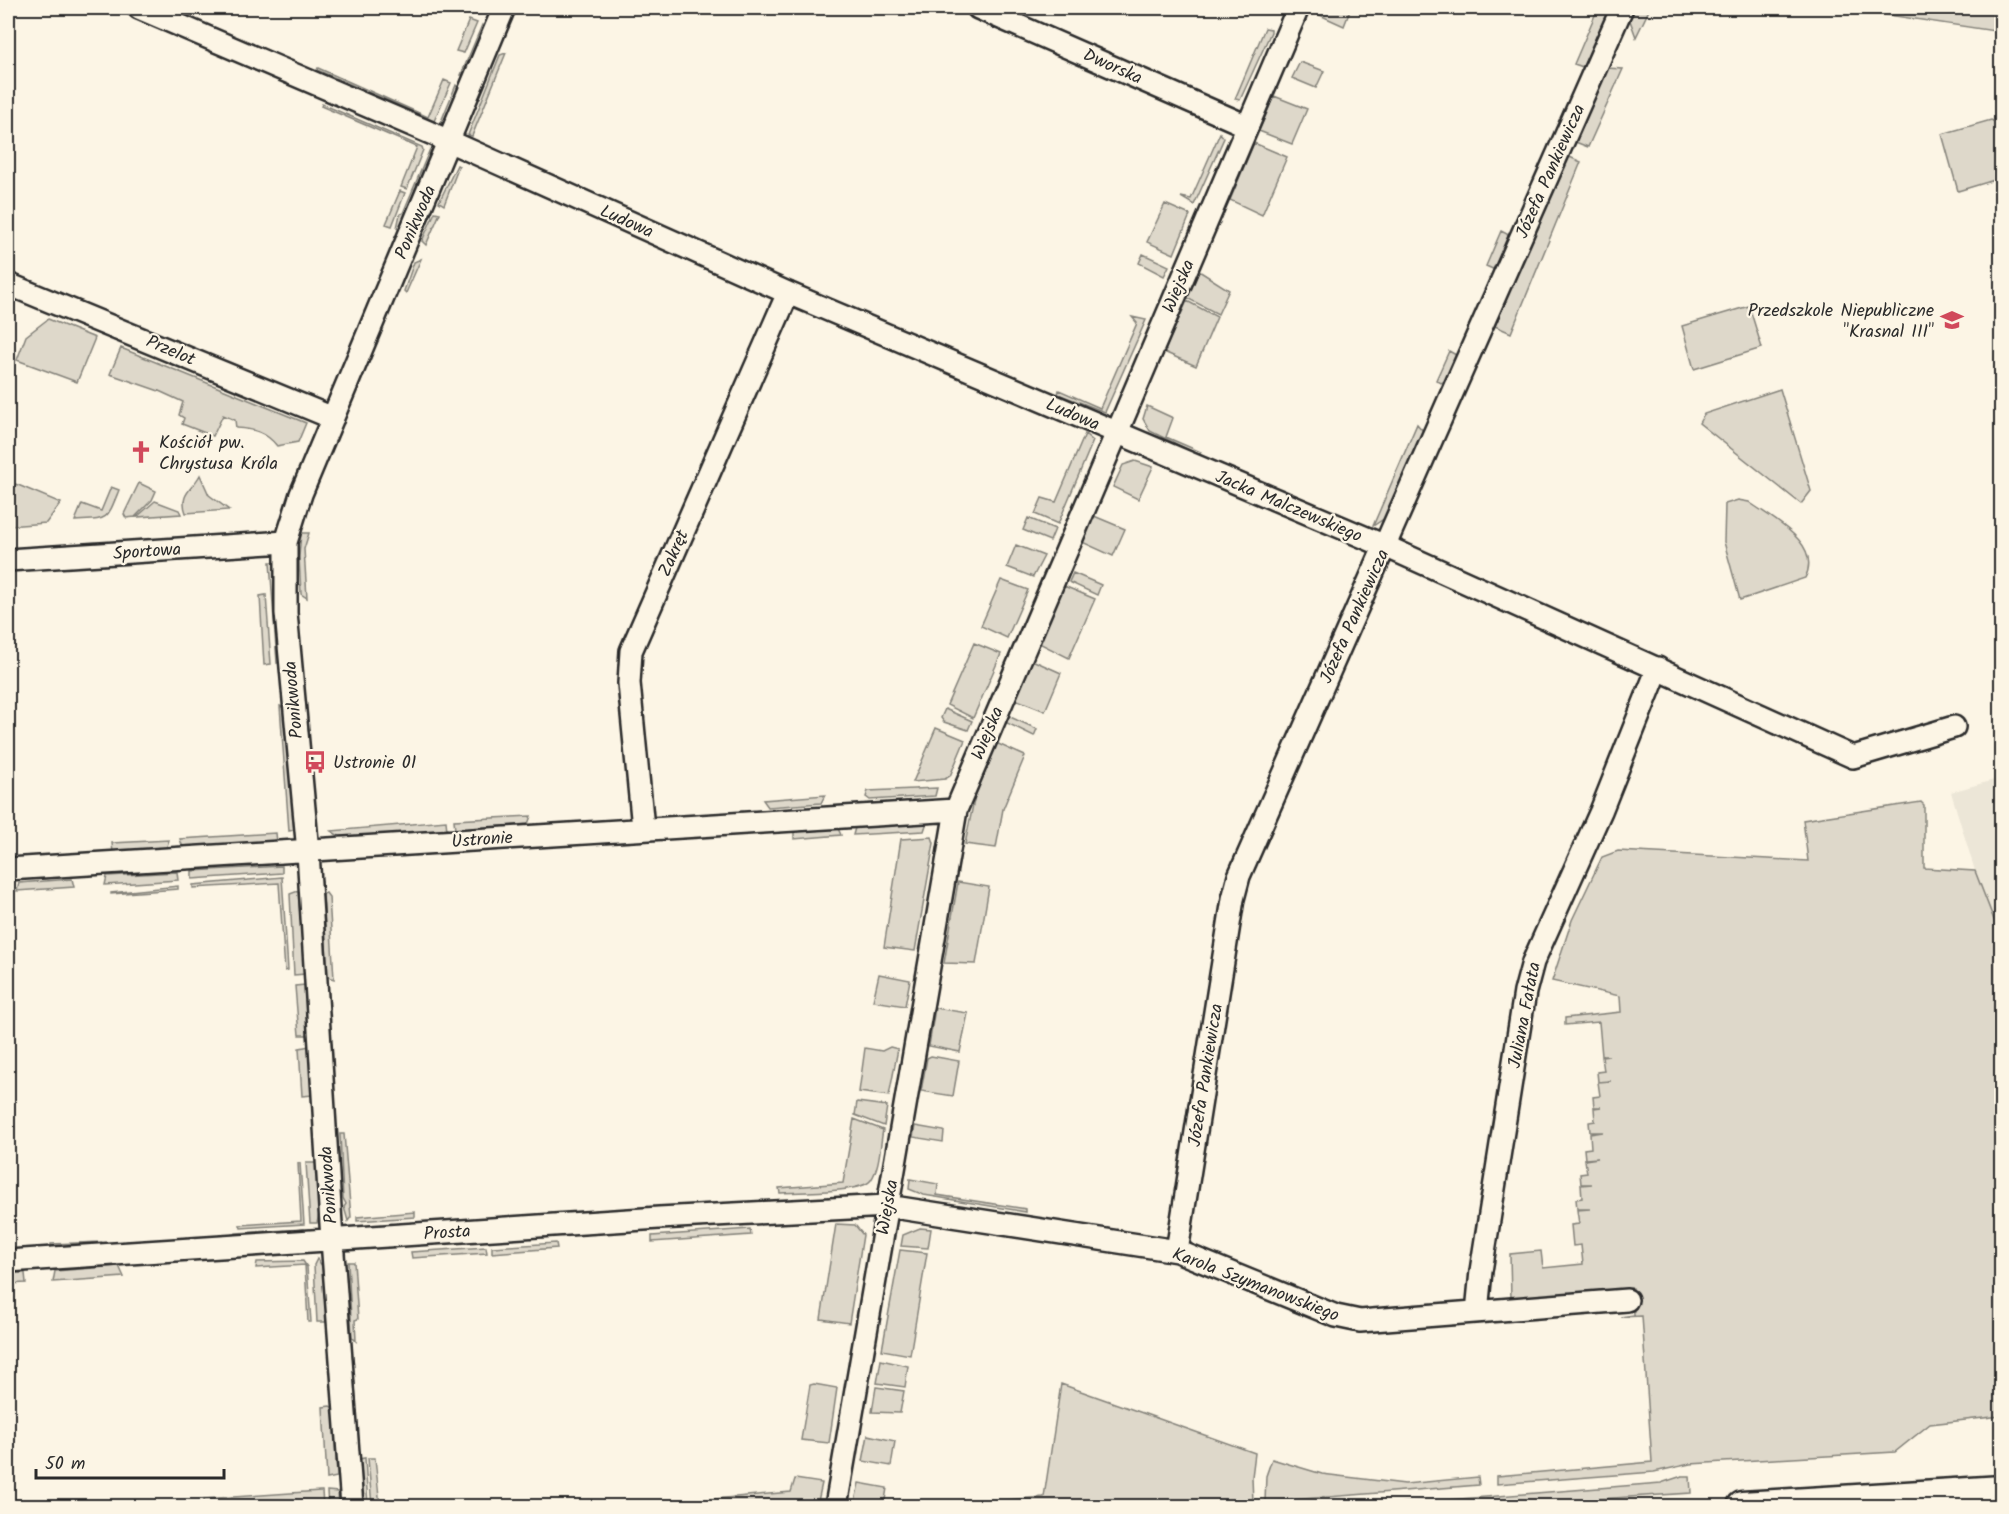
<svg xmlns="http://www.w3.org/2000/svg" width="2009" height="1514" font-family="Kalam,sans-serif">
<rect width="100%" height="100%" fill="#fcf5e5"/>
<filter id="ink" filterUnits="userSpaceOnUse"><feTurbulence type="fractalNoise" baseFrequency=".0167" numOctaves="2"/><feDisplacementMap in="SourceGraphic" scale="12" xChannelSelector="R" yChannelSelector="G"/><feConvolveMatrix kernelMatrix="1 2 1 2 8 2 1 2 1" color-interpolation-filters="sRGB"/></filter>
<g filter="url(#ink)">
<!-- built -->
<path fill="#ece6d7" d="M2001 778V938L1975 871 1951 792Z"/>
<!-- green -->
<path fill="#ded8ca" stroke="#84827a" stroke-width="1.5" d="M1312 8H1351L1344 26 1311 11Z
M1598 8 1609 10 1583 67 1574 64Z
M1632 8H1650L1636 37 1628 15Z
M1842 8H2001V32Z
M469 20 477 23 464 53 456 51Z
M482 25 485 29 466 75H461Z
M1265 28 1271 29V32L1240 100 1235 99Z
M506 53 472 136 468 135 500 55Z
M1300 62 1324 71 1316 88 1292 78Z
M318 68 428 117 444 80 451 83 434 121 317 70Z
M1606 68 1623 69 1588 147 1573 141Z
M456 85 460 89 445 122 440 124Z
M1274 96 1307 109 1292 144 1259 131Z
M322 104 422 147 423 150 407 189 401 187 417 147 321 106Z
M1991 120 1999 124 2001 178 1958 191 1942 134Z
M1220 133 1224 138 1194 205 1181 197 1191 199Z
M1254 143 1287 157 1262 215 1230 200Z
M430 149 431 159 402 230 397 228 400 214 403 213Z
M1565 155 1581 162 1511 333 1495 326Z
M457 165 459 166 444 205 439 202Z
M400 191 405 193 392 226 386 224Z
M1165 204 1190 215 1174 254 1147 242Z
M435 212 440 213 426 245 422 241Z
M1501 231 1507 234 1509 239 1495 270 1486 266Z
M1143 254 1169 266 1164 276 1139 263Z
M421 259 406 293 404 291 414 262Z
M1199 271 1229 290 1218 314 1187 298Z
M1187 301 1217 317 1196 366 1164 352Z
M1749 306 1762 348 1694 369 1682 326Z
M1132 317 1146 320 1105 412 1058 394 1059 390 1100 408 1137 323Z
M48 319 95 338 77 382 17 360 26 336Z
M121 348 306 423 298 442 277 446C266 432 254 429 236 428L235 420 223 415 213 436 182 424 184 418 179 415 183 402 159 391 110 374Z
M1449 351 1456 355V358L1445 381 1441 383 1436 380Z
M1780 389 1811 491 1801 504 1699 423 1704 414Z
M1147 406 1173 418 1166 437 1201 452 1199 455 1150 431 1143 419Z
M1417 424 1423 431 1385 518 1373 526Z
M1085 434 1093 441 1058 524 1035 514 1042 498 1056 502Z
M1135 461 1153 467 1138 499 1113 487 1123 465Z
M200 475 209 495 229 510 186 513C179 494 192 490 200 475Z
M139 483 156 491 152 500 135 517 126 518 124 514Z
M15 484 18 485 61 503 46 523 8 526V502Z
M111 487 119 490C106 522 109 519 75 521L82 504 101 511Z
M1738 500 1749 502C1772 519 1823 543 1805 578L1740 600 1724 542 1725 504Z
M155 501 179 510 181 514 137 517Z
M1094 516 1125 529 1113 556 1082 542Z
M1028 518 1055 529 1050 541 1023 530Z
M301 533H309L304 549 307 598 301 594 299 557Z
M1016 545 1044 556 1033 577 1007 567Z
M270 562H276L282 662 277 663Z
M1073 573 1101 585 1097 595 1069 582Z
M1001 580 1028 590 1007 638 981 626Z
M1064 586 1095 599 1069 658 1039 643Z
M266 595 271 664 264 665 260 596Z
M974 643 1001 654 973 718 947 705Z
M1032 660 1061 673 1045 711 1015 699Z
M280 706 285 708 294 830 289 831Z
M945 709 972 721 968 730 944 722 941 718Z
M1008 716 1037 729 1034 736 1005 722Z
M936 728 965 740 950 776 945 779 913 782Z
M996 743 1025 756 1003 809 996 848 965 844 975 795Z
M937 788 935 796 870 800 866 797 868 791Z
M825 795 821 803 768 807 763 800Z
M1921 802 1924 805V868L1975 871 2001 938V1416L1930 1424 1895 1452 1690 1464 1654 1472 1497 1484V1476L1652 1462 1642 1316 1620 1317 1634 1315 1633 1288 1511 1299 1510 1254 1541 1251 1543 1268 1583 1264 1581 1245 1573 1246 1571 1225 1579 1224 1577 1210 1590 1209H1577L1576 1199 1582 1198 1581 1185 1592 1184H1581L1580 1174 1587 1173 1585 1160 1598 1158 1585 1159 1584 1149 1591 1148 1590 1134 1603 1132H1590L1589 1122 1595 1121 1594 1108 1601 1107H1594L1593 1097 1600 1096 1598 1082 1611 1081 1598 1082 1597 1072 1604 1071 1602 1057 1609 1056H1602L1599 1022 1565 1025V1018L1621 1012 1620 996 1552 981 1572 920 1602 857 1618 851 1808 861 1803 820Z
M531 816 528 824 455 830 454 820Z
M446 821 447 830 342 838 331 831Z
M927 822 924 831 853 835 856 824Z
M837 826 841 835 794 839V829Z
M276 833 277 843 183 848 180 839Z
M932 837 934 843 915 951 884 947 901 839Z
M169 840 166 849 113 853 112 843Z
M282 866V873L192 879V871Z
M177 872 178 880 105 885 107 876Z
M282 877 288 970 285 971 279 883 193 888V885Z
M72 879 74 887 17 891 19 883Z
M958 882 989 887 976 964 944 963Z
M178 886V889L111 894V893Z
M298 891 305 974 294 975 290 894Z
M326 893 329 897 334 979 328 977 323 894Z
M879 974 910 980 905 1006 873 1001Z
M305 985 309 1035H299L295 986Z
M935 1008 968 1013 960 1052 929 1046Z
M310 1046 313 1095 302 1096 299 1048Z
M890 1047 898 1049 889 1096 859 1092 865 1048 882 1051Z
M931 1056 959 1061 953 1096 921 1091 927 1058Z
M857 1102 887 1106 884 1126 855 1115Z
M854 1119 883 1130C880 1145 880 1167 871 1180 862 1193 798 1192 780 1193L779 1188 843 1183Z
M915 1126 944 1131 943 1142 913 1137Z
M340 1134H344L351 1217 348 1221 344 1207 346 1204 343 1198Z
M298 1163H300L304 1224 241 1228 240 1225 301 1221Z
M306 1163H317L320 1210 317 1223H310Z
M910 1179 938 1184 937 1195 1026 1209V1212L924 1195 909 1189Z
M415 1212V1217L357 1221V1217Z
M836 1224 855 1225 863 1235 849 1323 821 1319Z
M920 1228 931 1229 928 1248 901 1246 903 1235Z
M304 1229V1232L236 1238V1233Z
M750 1229 751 1235 652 1242V1236Z
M101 1242 99 1245 51 1250V1244Z
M556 1243 557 1248 492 1253V1247Z
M486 1247 487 1253 412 1258 411 1252Z
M900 1250 927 1253 910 1355 882 1350Z
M317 1259 323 1267 327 1322H317L314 1265Z
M303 1261 307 1267 311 1322H308L305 1265 256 1268 257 1262Z
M348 1262H354L358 1319 355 1320 356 1341 352 1337Z
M119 1266 124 1277 53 1282 55 1271Z
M8 1273H25L26 1283 8 1284Z
M881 1360 908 1366 905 1387 877 1383Z
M814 1384 837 1388 829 1443 801 1440 810 1385Z
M1061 1384 1255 1453 1252 1477 1253 1503 1217 1506H928L1044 1497Z
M876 1387 904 1391 900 1413 872 1412Z
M330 1406 333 1408 337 1477 327 1479 323 1407Z
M868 1435 895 1441 891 1466 863 1461Z
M365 1458 368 1506H362L359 1459Z
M368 1458H375L380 1506H372Z
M1272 1459 1322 1474 1405 1484 1478 1477 1479 1485 1265 1502 1266 1476Z
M1682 1476H1690L1691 1493 1492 1506H1371L1661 1483Z
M795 1479 822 1483 817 1506H672V1503L791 1492Z
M859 1483 887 1488 884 1506H854Z
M320 1491H322L323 1506H204V1499Z
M327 1491 338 1492 339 1506H328Z"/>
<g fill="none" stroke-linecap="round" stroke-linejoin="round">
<!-- street casing -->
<g stroke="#2b2b2b" stroke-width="26">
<path id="street" d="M139 8 433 134 788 293 1385 546 1853 757 1954 727
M978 8 1247 126
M8 284 333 418
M8 560 286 542
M643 828 629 683 631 651 788 293
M8 869 956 810
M1177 1251 1233 899 1239 876 1622 8
M8 1261 659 1218 887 1206 1177 1251 1336 1316 1360 1321 1627 1300
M1477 1312 1481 1271 1525 992 1533 962 1601 811 1658 668
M352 1506 332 1240 308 852 286 613V542L301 494 504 8
M836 1506 956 810 1298 8"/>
</g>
<!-- secondary casing -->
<g stroke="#2b2b2b" stroke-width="33">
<path id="secondary" d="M1742 1506 2002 1490"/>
</g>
<!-- street -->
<use href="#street" stroke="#fcf5e5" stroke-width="21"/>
<!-- secondary -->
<use href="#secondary" stroke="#fcf5e5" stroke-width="28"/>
</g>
</g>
<!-- icons -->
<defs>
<g id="school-bare" transform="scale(1.8)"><path d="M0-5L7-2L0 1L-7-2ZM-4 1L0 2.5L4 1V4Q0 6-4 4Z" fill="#d1495b" stroke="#fcf5e5" stroke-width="2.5" paint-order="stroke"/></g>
<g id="church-bare" transform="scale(1.8)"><path d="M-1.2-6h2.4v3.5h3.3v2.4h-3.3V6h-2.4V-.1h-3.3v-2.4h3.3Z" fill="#d1495b" stroke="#fcf5e5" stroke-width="2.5" paint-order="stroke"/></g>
<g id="bus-bare" transform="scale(1.8)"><path d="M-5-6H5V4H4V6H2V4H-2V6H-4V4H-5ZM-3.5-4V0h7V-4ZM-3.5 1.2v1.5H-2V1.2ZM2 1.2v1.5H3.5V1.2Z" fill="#d1495b" stroke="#fcf5e5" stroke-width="2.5" paint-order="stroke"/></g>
</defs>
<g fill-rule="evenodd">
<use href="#school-bare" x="1952" y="320"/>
<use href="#church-bare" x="141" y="452"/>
<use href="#bus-bare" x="315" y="762"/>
</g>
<g text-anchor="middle" stroke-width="4.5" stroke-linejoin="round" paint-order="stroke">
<!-- street labels -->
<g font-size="18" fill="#2b2b2b" stroke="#fcf5e5">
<text transform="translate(1113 66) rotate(24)" y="6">Dworska</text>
<text transform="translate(1550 171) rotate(-66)" y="6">Józefa Pankiewicza</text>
<text transform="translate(627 221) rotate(24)" y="6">Ludowa</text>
<text transform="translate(415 222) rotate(-67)" y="6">Ponikwoda</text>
<text transform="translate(1178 286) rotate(-67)" y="6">Wiejska</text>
<text transform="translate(171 350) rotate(23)" y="6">Przelot</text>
<text transform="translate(1073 414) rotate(23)" y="6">Ludowa</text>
<text transform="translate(1289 506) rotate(23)" y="6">Jacka Malczewskiego</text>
<text transform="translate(147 551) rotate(-4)" y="6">Sportowa</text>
<text transform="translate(673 553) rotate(-66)" y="6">Zakręt</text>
<text transform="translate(1354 616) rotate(-66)" y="6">Józefa Pankiewicza</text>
<text transform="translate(293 700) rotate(-95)" y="6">Ponikwoda</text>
<text transform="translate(987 733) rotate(-67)" y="6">Wiejska</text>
<text transform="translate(482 839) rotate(-4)" y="6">Ustronie</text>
<text transform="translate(1524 1015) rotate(-79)" y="6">Juliana Fałata</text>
<text transform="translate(1205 1075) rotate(-81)" y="6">Józefa Pankiewicza</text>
<text transform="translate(328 1185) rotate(-94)" y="6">Ponikwoda</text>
<text transform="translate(887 1207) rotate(-80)" y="6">Wiejska</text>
<text transform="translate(447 1232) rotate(-4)" y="6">Prosta</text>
<text transform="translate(1256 1284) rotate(21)" y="6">Karola Szymanowskiego</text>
</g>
<!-- poi labels -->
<g font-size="18" fill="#2b2b2b" stroke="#fcf5e5" text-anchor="start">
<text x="1934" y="316" text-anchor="end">Przedszkole Niepubliczne<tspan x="1934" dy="21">"Krasnal III"</tspan></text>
<text x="159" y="448">Kościół pw.<tspan x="159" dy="21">Chrystusa Króla</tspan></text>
<text x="333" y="768">Ustronie 01</text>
</g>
</g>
<!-- margin -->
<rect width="2009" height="1514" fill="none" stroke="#fcf5e5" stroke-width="30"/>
<rect x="15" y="15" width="1979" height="1484" fill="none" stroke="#2b2b2b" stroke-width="2" filter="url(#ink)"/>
<!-- scale -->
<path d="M36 1469v9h188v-9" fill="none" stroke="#2b2b2b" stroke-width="3"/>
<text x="45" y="1469" font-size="18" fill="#2b2b2b" stroke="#fcf5e5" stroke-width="4.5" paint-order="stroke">50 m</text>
</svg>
